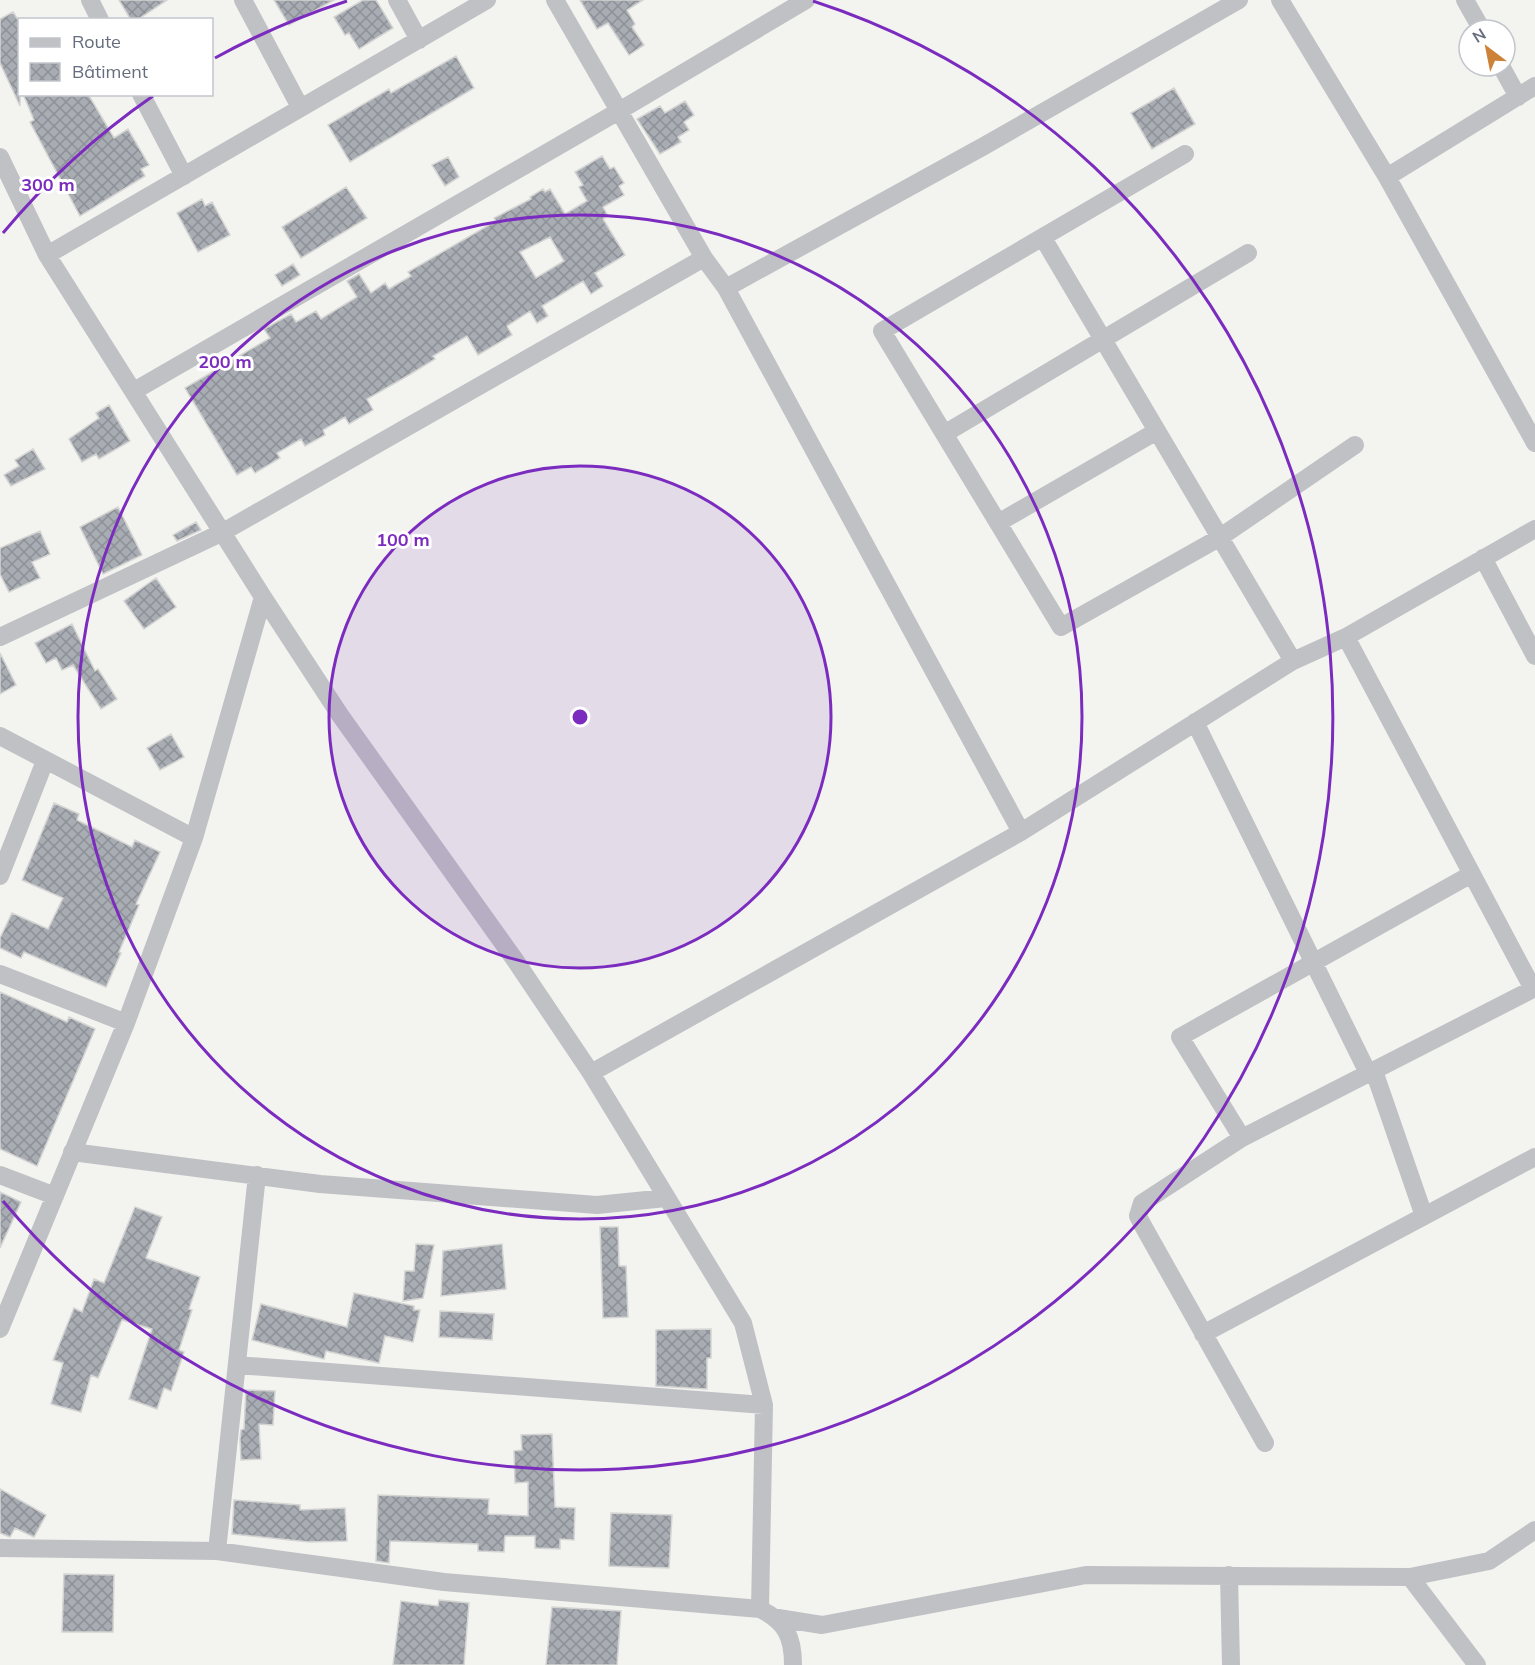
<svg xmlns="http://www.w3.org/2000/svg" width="1535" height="1665" font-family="Mulish,sans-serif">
<defs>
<pattern id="building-cross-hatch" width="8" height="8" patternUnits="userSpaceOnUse" patternTransform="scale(1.5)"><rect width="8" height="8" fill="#a8acb3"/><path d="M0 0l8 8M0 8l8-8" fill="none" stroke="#8d9097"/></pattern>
</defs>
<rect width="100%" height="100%" fill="#f3f4f0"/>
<!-- building -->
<path fill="url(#building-cross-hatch)" stroke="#d4d5d3" stroke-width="1.5" fill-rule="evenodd" d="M119 0H167L137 20H131Z
M274 0H334L289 25Z
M363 0H376L393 28 359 49 349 33 345 35 334 17Z
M580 0H643L627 10 635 24 632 27 644 45 629 55 608 23 597 29Z
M13 12 20 23V106L0 63V19Z
M456 56 474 88 350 162 328 125 389 89 391 93Z
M1174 88 1195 124 1152 149 1131 113Z
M23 94H88L114 138 128 129 149 165 141 169 145 176 80 216 30 122 34 120Z
M685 101 694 115 684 122 689 130 678 137 681 142 660 154 637 119 660 106 665 113Z
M602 156 610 169 614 167 624 183 619 186 624 195 603 207 608 216 603 219 625 255 595 273 603 286 591 294 583 281 542 306 548 316 537 323 530 311 507 326 512 335 478 355 467 336 433 356 435 359 409 375 367 399 373 410 349 424 345 417 323 430 325 435 305 446 301 439 277 453 280 458 255 473 251 467 237 475 185 388 270 338 264 329 291 314 296 322 316 311 321 319 357 297 347 281 359 274 371 293 385 283 389 289 411 276 408 272 496 221 494 218 531 199 530 197 543 189 545 192 550 189 565 214 587 201 579 187 583 185 575 172ZM550 237 564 261 536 278 520 252Z
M448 157 459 177 445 186 432 165Z
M346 187 367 218 301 258 282 227Z
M202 199 205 206 212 202 230 235 198 252 177 213Z
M293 264 300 275 282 286 275 275Z
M109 405 130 441 99 459 96 454 82 462 69 439 99 418 96 413Z
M33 449 45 469 11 486 4 475 19 466 15 460Z
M118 507 142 555 103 574 80 527Z
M196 522 201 530 177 541 173 535Z
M40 531 50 554 32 562 40 578 9 592 0 574V548Z
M156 578 176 607 144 629 124 601Z
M72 624 95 671 98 669 117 699 101 709 73 665 62 670 56 658 46 663 35 643Z
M0 653 16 685 0 694Z
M171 734 184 757 160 770 147 748Z
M54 803 79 814 77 820 132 847 135 840 160 852 136 904 139 905 119 952 121 953 106 987 24 952 21 958 0 948V938L12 913 48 929 63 898 22 880Z
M0 992 67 1022 69 1017 95 1029 37 1166 0 1149Z
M0 1192 21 1202 0 1248Z
M135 1207 162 1217 146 1258 200 1277 189 1309 192 1310 179 1350 184 1352 171 1391 164 1388 157 1409 129 1399 152 1329 122 1320 98 1378 91 1375 81 1412 51 1404 63 1363 53 1360 74 1308 82 1312 94 1279 104 1283Z
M600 1227H618L619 1266H626L628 1317 603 1318Z
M416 1244 434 1245 423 1298 403 1301 405 1271H414Z
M502 1244 506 1289 441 1296 443 1251Z
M354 1293 414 1306V1310H420L413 1342 385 1336 379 1363 326 1351 324 1359 252 1340 261 1304 347 1327Z
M440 1311 494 1314 492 1340 439 1337Z
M711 1329V1358H707V1389L656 1386V1330Z
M246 1390 275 1391 273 1425 259 1424 261 1459 241 1460 240 1439 241 1430 244 1429Z
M552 1434 555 1507 575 1508 574 1540 560 1539V1549L535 1548V1536H505L504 1552 478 1551V1544L390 1541 389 1563 376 1561 378 1495 489 1499 488 1514 528 1516V1482L515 1483 514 1451 522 1450 521 1435Z
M0 1489 46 1515 34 1537 15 1528 10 1537 0 1533Z
M234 1500 300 1505V1510L345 1508 347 1541 309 1542 232 1534Z
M611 1513 672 1515 669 1568 609 1566Z
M64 1574 114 1575 113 1632H62Z
M439 1600 469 1603 464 1665H393L401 1601 438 1606Z
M552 1607 621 1611 617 1665H546Z"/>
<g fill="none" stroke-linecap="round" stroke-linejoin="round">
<!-- minor -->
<path stroke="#c0c1c5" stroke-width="18" d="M90 0 100 20
M243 0 300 107
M397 0 419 40
M555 0 704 258 726 288 984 146 1239 0
M1280 0 1387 177 1535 443
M1465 0 1482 30
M1501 66 1518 97
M141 94 184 176
M1185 154 882 331 1061 627 1219 538 1355 445
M0 157 47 255 263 597 340 715 515 960 591 1073 743 1323 764 1405 760 1609C786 1622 793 1637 793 1665
M1387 177 1535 86
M1043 238 1293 661
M47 255 487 0
M726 288 1021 832
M134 391 619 111 806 0
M944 434 1248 253
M998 523 1157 431
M1483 558 1535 656
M0 637 223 532 704 258
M1346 637 1533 989
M1195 722 1369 1075
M0 736 194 838
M0 876 45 761
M0 974 126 1023
M1374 1071 1424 1216
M591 1073 1021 832 1293 661 1346 637 1535 529
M1242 1138 1180 1037 1470 875
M72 1152 320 1184 597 1205 666 1198
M0 1175 55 1196
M0 1329 126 1023 194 838 263 597
M1203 1334 1535 1157
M237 1365 764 1405
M1265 1443 1142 1224 1138 1216 1142 1203 1242 1138 1535 988
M0 1548 217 1551 444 1582 760 1609
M217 1551 257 1175
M1229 1575 1231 1665
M1410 1577 1477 1665
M778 1618 822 1625 1086 1575 1410 1577 1489 1561 1535 1530"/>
</g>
<!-- distance rings -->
<circle cx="580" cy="717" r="251" fill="#7b2cbf" fill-opacity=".12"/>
<g fill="none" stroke="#7b2cbf" stroke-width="3">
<circle cx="580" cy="717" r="251"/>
<circle cx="580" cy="717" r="502"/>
<path d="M3 233A753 753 0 0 1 153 96M215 58A753 753 0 0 1 347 1M813 1A753 753 0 1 1 3 1201"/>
</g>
<circle cx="580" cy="717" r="9" fill="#7b2cbf" stroke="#fff" stroke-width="3"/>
<g font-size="18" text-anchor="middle" font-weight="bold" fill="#7b2cbf" stroke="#fff" stroke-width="6" stroke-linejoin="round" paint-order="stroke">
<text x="48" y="191">300 m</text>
<text x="225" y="368">200 m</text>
<text x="403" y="546">100 m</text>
</g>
<!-- legend -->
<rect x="18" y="18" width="195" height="78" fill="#ffffff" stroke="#c2c5cb" stroke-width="1.5"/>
<rect x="30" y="38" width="30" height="9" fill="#c0c1c5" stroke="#c2c5cb" stroke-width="1.5"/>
<text x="72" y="48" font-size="18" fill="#666d7e">Route</text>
<rect x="30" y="63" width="30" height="18" fill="url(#building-cross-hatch)" stroke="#c2c5cb" stroke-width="1.5"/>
<text x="72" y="78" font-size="18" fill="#666d7e">Bâtiment</text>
<!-- north arrow -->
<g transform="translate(1487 48) rotate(328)"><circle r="28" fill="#ffffff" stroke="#c2c5cb" stroke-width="1.5"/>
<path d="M0-4.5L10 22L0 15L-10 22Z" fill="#cc8338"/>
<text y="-9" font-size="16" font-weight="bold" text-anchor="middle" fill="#666d7e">N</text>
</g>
</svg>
